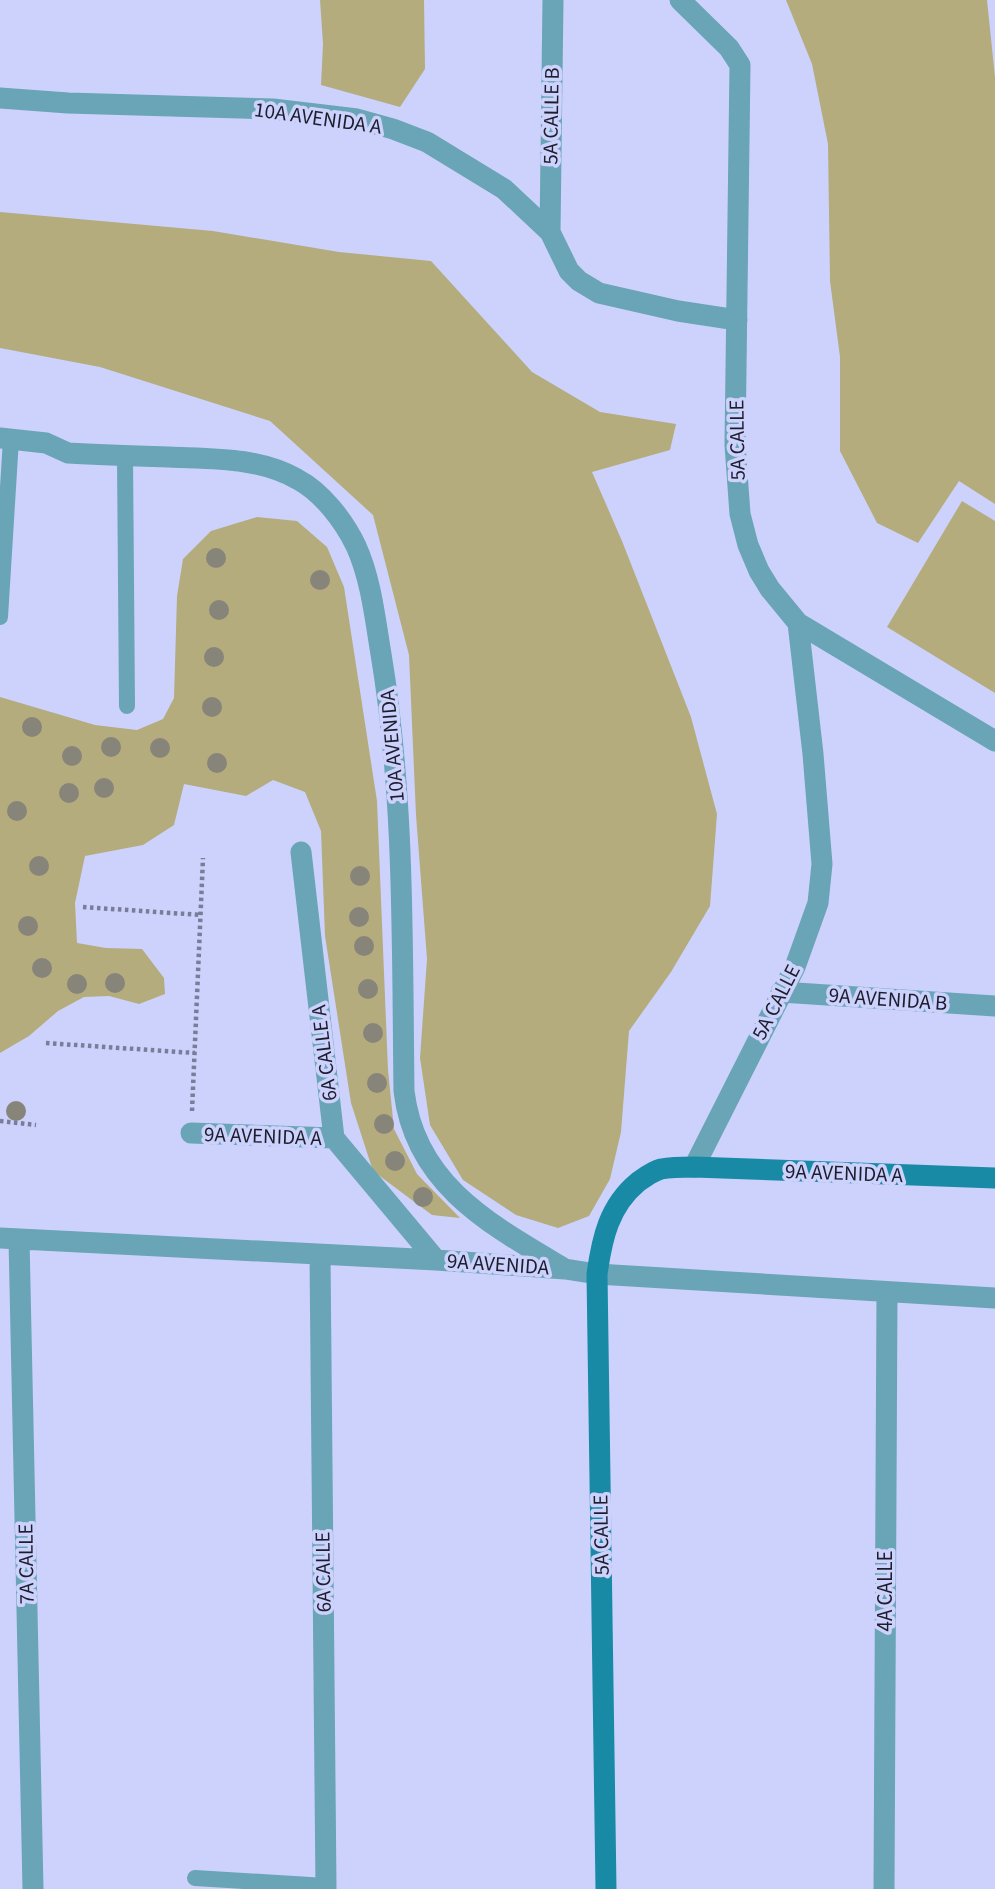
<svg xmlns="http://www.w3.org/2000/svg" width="995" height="1889" font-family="'Source Sans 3',sans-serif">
<rect width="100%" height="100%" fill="#cdd2fc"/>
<!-- green -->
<path fill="#b4ac7d" d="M320 0H424L425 69 400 107 321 85 323 44Z
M786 0H987L995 77V504L959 481 918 543 877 523 840 451V357L830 281 828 144 812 64Z
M0 212 213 231 339 252 431 261 532 372 600 412 676 424 670 450 592 472 622 541 691 717 717 814 710 906 671 972 629 1031 621 1132 610 1179 589 1216 558 1228 516 1215 463 1180 430 1125 420 1058 427 959 416 815 409 655 373 515 270 421 100 367 0 348Z
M962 501 995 521V693L887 627Z
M257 517 297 521 327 547 344 587 377 801 388 1070 394 1129 417 1174 460 1218 432 1215 373 1171 351 1103 325 936 321 831 305 792 273 780 246 796 184 784 174 825 143 845 85 856 75 903 77 943 106 948 142 949 164 978 165 994 139 1004 109 996 84 997 58 1011 29 1036 0 1053V697L95 725 137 730 163 719 174 698 177 596 183 559 211 531Z"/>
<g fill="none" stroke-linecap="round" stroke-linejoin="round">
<!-- path -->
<path stroke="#797d9a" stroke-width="4.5" stroke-dasharray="3.5 3.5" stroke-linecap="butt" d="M83 907 201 915
M46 1043 195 1053
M192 1111 203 858
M0 1121 36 1125"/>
<!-- lane -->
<path stroke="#69a4b7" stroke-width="16" d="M125 456 127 706
M0 617 11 439
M195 1878 326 1886"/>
<!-- street -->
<path stroke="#69a4b7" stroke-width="21" d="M680 0 729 48 740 65 735 445 740 514 748 545 759 571 770 589 798 623 813 754 822 864 818 903 795 967 694 1167
M0 98 68 103 273 109 357 119 393 129 427 142 504 189 550 232 569 271 579 281 599 293 678 311 737 320
M550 232 553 0
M0 438 46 443 68 453C102 455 135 456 169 457 212 459 258 457 297 479 322 492 344 521 356 546 371 579 375 618 381 654 405 798 402 946 404 1091 415 1185 491 1225 565 1269
M798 623 995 741
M301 852 334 1138 436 1260
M781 992 995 1006
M191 1133 334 1138
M0 1238 436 1260 565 1269 597 1274 995 1298
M19 1239 33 1889
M320 1255 326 1889
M884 1889 887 1292"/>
<!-- secondary -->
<path stroke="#188aa6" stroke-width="21" d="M606 1889 597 1274C602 1238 609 1206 638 1182 645 1177 653 1171 661 1169 672 1167 683 1167 694 1167L995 1178"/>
</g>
<!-- trees -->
<g fill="#87847a">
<circle cx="216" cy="558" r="10"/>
<circle cx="320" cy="580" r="10"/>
<circle cx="219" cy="610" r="10"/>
<circle cx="214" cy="657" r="10"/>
<circle cx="212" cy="707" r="10"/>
<circle cx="32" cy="727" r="10"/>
<circle cx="111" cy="747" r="10"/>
<circle cx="160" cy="748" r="10"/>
<circle cx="72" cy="756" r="10"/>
<circle cx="217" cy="763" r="10"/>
<circle cx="104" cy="788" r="10"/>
<circle cx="69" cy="793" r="10"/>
<circle cx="17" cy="811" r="10"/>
<circle cx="39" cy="866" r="10"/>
<circle cx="360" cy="876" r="10"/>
<circle cx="359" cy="917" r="10"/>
<circle cx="28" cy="926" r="10"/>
<circle cx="364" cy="946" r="10"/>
<circle cx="42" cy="968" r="10"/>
<circle cx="115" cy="983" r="10"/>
<circle cx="77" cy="984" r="10"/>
<circle cx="368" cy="989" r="10"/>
<circle cx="373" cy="1033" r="10"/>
<circle cx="377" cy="1083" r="10"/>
<circle cx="16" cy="1111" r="10"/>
<circle cx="384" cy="1124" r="10"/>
<circle cx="395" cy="1161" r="10"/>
<circle cx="423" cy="1197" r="10"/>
</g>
<g text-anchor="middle" stroke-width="7" stroke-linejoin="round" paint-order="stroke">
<!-- street labels -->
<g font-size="21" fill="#1c1e2d" stroke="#cdd2fc">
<text transform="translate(551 116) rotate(-89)" y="7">5A CALLE B</text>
<text transform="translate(318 118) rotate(8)" y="7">10A AVENIDA A</text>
<text transform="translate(737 440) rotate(-91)" y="7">5A CALLE</text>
<text transform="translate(392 746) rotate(-95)" y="7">10A AVENIDA</text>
<text transform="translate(888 999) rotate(4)" y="7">9A AVENIDA B</text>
<text transform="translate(776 1002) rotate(-63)" y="7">5A CALLE</text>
<text transform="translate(324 1053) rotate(-97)" y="7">6A CALLE A</text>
<text transform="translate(263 1136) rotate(2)" y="7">9A AVENIDA A</text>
<text transform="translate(844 1173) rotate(2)" y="7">9A AVENIDA A</text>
<text transform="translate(498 1264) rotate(4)" y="7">9A AVENIDA</text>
<text transform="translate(601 1535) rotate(-91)" y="7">5A CALLE</text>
<text transform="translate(26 1564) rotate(-91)" y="7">7A CALLE</text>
<text transform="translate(323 1572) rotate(-91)" y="7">6A CALLE</text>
<text transform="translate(885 1591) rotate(-90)" y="7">4A CALLE</text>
</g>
</g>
</svg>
